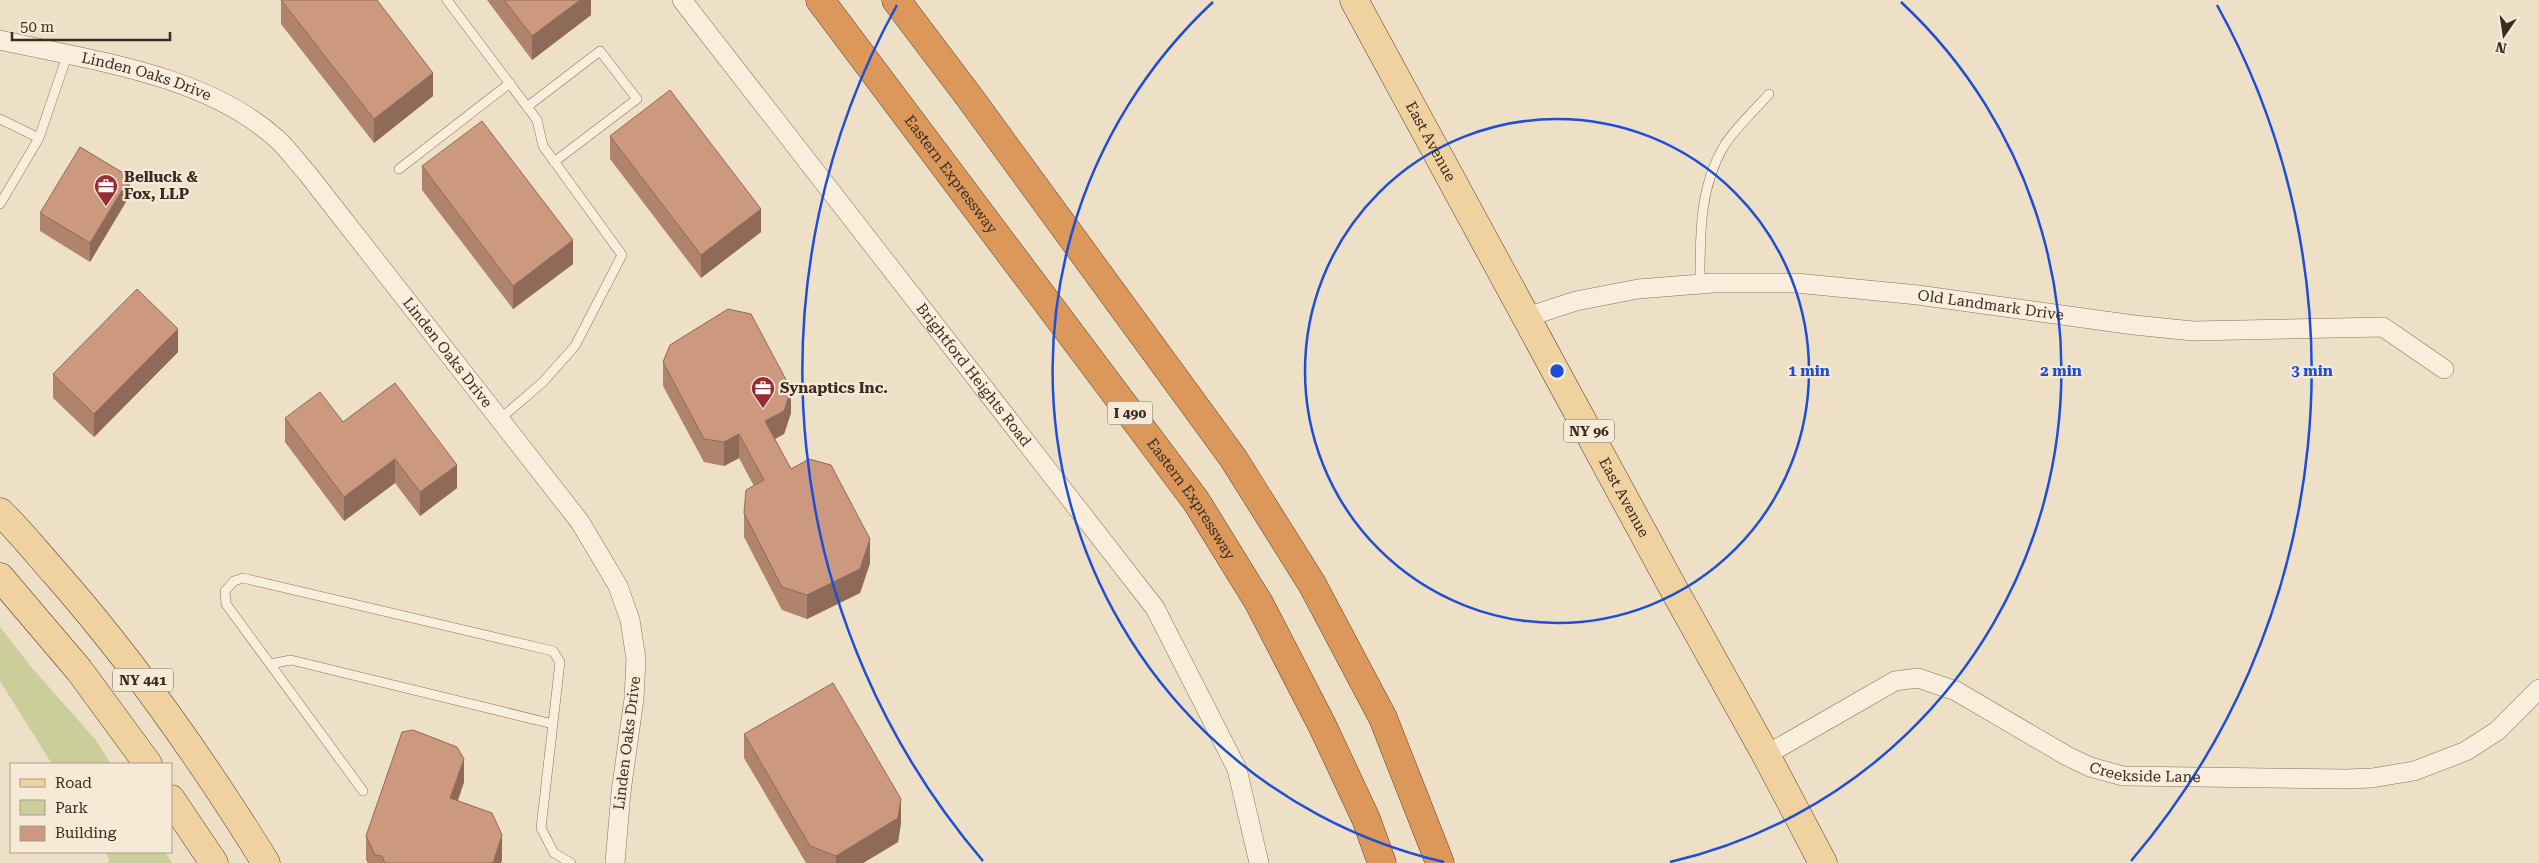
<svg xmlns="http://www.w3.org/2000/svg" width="2539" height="863" font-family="'Roboto Serif',serif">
<rect width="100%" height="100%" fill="#eedfc7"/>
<!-- green -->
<path fill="#cbcd9b" d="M0 627 32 668 95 739 111 764H52L0 681Z
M105 852H165L172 863H107L110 860Z"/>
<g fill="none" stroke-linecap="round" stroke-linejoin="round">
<!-- service casing -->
<g stroke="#8a715d" stroke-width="10">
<path id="service" d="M447 0 537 120 543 146 622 255 575 346 543 382 500 419
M528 106 600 51 637 99 554 162
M0 119 39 138
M399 169 510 83
M0 204 39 138 67 56
M1700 284C1700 236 1699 188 1724 146 1736 127 1755 110 1769 94
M270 664 291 660 553 724
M363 791 226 604 225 591 234 581 243 578 553 651 560 662 541 828 554 853 571 863"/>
</g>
<!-- minor casing -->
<g stroke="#8a715d" stroke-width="20">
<g id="minor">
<path id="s1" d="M682 0 1155 608 1237 769 1259 863"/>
<path id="s2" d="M0 40C92 61 205 74 277 139 288 149 297 162 307 173L580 522 618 586 630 620 636 659 634 699 621 792 615 863"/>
<path id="s3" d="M1527 317 1576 301 1638 289 1713 283H1796L1918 295 2134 325 2193 331 2383 327 2444 369"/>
<path id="s4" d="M1766 755 1895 681 1918 678 1956 691 2067 756 2090 767 2123 776 2346 779 2372 778 2414 771 2466 751 2497 731 2539 689"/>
</g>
</g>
<!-- primary casing -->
<g stroke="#584030" stroke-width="29">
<g id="primary">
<path id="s5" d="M1354 0 1672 586 1766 755 1823 863"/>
<path d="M0 512C20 531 38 554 56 574 135 664 203 761 266 863"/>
<path d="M0 577 79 670 148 764"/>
<path d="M171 799 214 863"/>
</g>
</g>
<!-- motorway casing -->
<g stroke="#584030" stroke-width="29">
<g id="motorway">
<path id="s6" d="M820 0 1196 501 1259 603 1322 725 1366 819 1382 863"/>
<path d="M896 0 970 98 1233 458 1312 584 1383 718 1440 863"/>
</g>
</g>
<!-- service -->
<use href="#service" stroke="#f9eddb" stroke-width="9"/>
<!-- minor -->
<use href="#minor" stroke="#f9eddb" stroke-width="19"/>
<!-- primary -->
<use href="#primary" stroke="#f0d1a0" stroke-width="28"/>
<!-- motorway -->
<use href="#motorway" stroke="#db985a" stroke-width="28"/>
</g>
<!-- wall -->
<path fill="#af836c" d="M281 0 433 96 374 143 281 24Z
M487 0H591V15L532 60Z
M610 136 761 232 701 278 610 159Z
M422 166 573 264 513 309 422 190Z
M130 195 90 262 40 231V213Z
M178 352 94 437 53 398V374Z
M663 362 791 413 784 434 775 439 791 469 870 563 860 593 807 619 782 610 744 537V513L754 486 739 458 724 466 704 462 663 386Z
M285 418 343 422 457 488 420 516 395 483 344 521 285 442Z
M744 734 901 823 898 842 863 863H806L744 758Z
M464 782 458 801 502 859 501 863H368L366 860V836Z"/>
<!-- shaded-wall -->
<path fill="#8f6a58" d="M580 0H591V15L532 60V36Z
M433 73V96L374 143V119Z
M130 177V195L90 262V243Z
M761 209V232L701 278V255Z
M573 240V264L513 309V286Z
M178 329V352L94 437V414Z
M791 389V413L784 434 765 444V421Z
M739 434V458L724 466V442Z
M395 459V483L344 521V497Z
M457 465V488L420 516V492Z
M870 539V563L860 593 807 619V595Z
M464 759V782L450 822V798Z
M901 799V823L898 842 863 863H836V856Z
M502 835V859L501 863H493Z"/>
<!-- building -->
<path fill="#cc987e" stroke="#8f6a58" d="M281 0H377L433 73 374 119Z
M504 0H580L532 36Z
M670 90 761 209 701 255 610 136Z
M482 121 573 240 513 286 422 166Z
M80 147 130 177 90 243 40 213Z
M137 289 178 329 94 414 53 374Z
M728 309 751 314 791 389 784 411 765 421 791 469 809 459 831 465 870 539 860 569 807 595 782 587 744 513 746 490 764 480 739 434 724 442 704 439 663 362 670 345Z
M395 383 457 465 420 492 395 459 344 497 285 418 320 392 343 422Z
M833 683 901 799 898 818 836 856 810 846 744 734Z
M413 730 457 747 464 759 450 798 492 813 502 835 493 863H385L382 856 375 855 366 836 402 732Z"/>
<!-- distance rings -->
<g fill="none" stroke="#1d4ed8" stroke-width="2.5">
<circle cx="1557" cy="371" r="252"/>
<path d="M1444 862A504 504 0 0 1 1213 2M1901 2A504 504 0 0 1 1670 862"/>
<path d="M983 861A755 755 0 0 1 897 5M2217 5A755 755 0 0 1 2131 861"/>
</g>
<!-- icons -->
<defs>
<g id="office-pin" transform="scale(1.25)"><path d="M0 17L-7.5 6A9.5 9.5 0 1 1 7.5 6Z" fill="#992d37" stroke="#f6ead7"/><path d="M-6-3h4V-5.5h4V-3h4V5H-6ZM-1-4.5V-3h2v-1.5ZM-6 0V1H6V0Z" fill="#fff"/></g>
</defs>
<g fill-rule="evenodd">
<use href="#office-pin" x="106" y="186"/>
<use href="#office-pin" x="763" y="388"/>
</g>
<g text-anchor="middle" stroke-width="4.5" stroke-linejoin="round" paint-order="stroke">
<!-- shield labels -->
<g fill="#f6ead7" stroke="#736457" stroke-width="1">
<rect x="1107.5" y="401.5" width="45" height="23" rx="4"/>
<rect x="1564" y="419.5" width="50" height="23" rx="4"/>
<rect x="113" y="668.5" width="60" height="23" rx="4"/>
</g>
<g font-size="14" font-weight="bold" fill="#3b2b20">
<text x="1130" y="418">I 490</text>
<text x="1589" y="436">NY 96</text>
<text x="143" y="685">NY 441</text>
</g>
<!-- street labels -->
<g font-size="15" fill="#3b2b20" stroke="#f6ead7">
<text dy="5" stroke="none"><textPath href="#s2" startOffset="151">Linden Oaks Drive</textPath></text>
<text dy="5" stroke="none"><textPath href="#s5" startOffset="161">East Avenue</textPath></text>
<text dy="5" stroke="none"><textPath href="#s6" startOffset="218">Eastern Expressway</textPath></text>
<text dy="5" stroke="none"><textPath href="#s3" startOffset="469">Old Landmark Drive</textPath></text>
<text dy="5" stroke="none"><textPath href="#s2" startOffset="571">Linden Oaks Drive</textPath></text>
<text dy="5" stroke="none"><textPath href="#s1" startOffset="475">Brightford Heights Road</textPath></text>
<text dy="5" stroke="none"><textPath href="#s5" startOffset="566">East Avenue</textPath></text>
<text dy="5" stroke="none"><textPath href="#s6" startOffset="622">Eastern Expressway</textPath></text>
<text transform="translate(627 743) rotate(-83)" y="5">Linden Oaks Drive</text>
<text dy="5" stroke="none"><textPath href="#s4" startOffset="422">Creekside Lane</textPath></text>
</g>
<!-- poi labels -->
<g font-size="15" font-weight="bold" fill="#3b2b20" stroke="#f6ead7" text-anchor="start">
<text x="124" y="182">Belluck &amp;<tspan x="124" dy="17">Fox, LLP</tspan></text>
<text x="780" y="393">Synaptics Inc.</text>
</g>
</g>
<circle cx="1557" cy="371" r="8" fill="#1d4ed8" stroke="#f6ead7" stroke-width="2.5"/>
<g font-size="15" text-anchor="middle" font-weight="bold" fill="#1d4ed8" stroke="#f6ead7" stroke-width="4.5" stroke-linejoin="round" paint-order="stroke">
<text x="1809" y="376">1 min</text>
<text x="2061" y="376">2 min</text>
<text x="2312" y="376">3 min</text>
</g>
<!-- legend -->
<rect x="10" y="763" width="162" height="90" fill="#f6ead7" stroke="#ab9e8e"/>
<rect x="20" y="779" width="25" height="8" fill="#f0d1a0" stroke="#ab9e8e"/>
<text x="55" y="788" font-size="15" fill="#3b2b20">Road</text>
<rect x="20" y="800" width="25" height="15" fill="#cbcd9b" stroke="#ab9e8e"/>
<text x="55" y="813" font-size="15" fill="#3b2b20">Park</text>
<rect x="20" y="826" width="25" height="15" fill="#cc987e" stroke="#ab9e8e"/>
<text x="55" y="838" font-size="15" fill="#3b2b20">Building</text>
<!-- north arrow -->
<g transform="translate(2504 35) rotate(193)" stroke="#f6ead7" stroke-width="4" paint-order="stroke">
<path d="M0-4L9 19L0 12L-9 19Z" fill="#3b2b20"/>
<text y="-8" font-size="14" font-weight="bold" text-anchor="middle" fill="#3b2b20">N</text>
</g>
<!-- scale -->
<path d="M12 32v8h158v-8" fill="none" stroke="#3b2b20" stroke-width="2.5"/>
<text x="20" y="32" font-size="15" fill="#3b2b20" stroke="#f6ead7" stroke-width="4" paint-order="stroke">50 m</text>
</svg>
